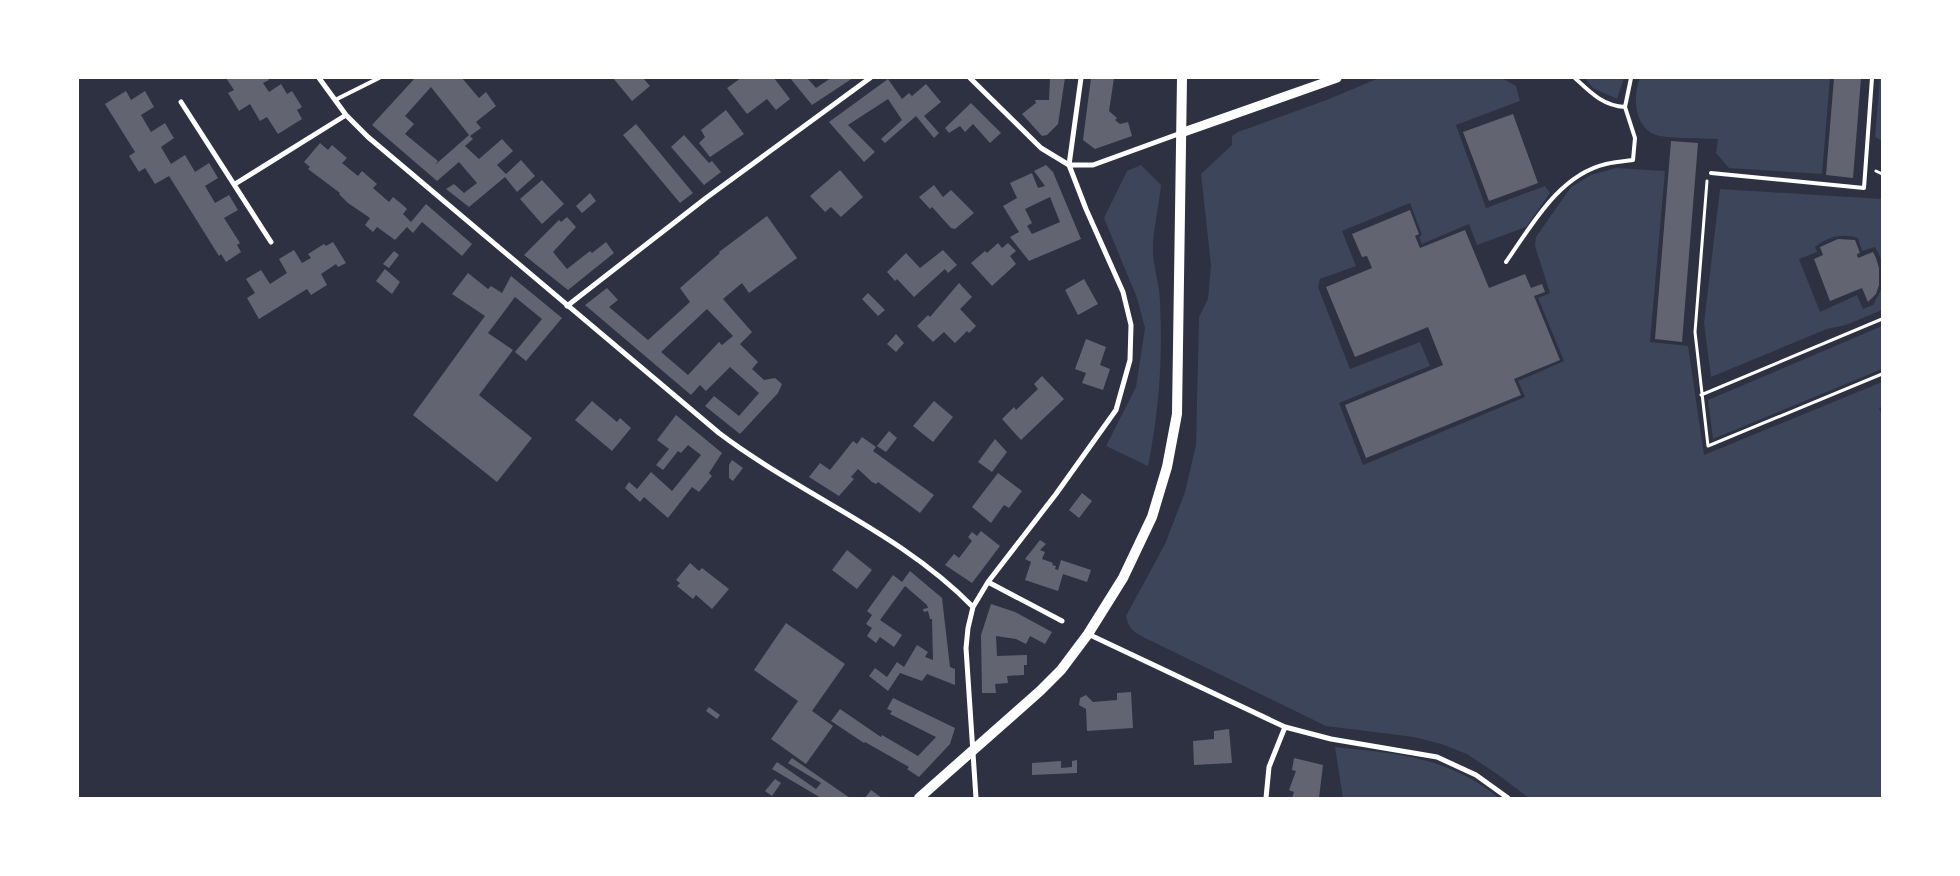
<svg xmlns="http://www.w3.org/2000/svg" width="1960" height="876" font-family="'Roboto Condensed',sans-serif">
<rect width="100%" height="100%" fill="#2d3142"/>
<!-- green -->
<path fill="#3c4559" d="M1379 78H1502L1516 86 1520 101 1456 125 1486 208 1545 186 1550 193 1526 227 1477 245 1469 224 1422 244 1419 237 1422 235 1410 203 1342 231 1356 266 1320 279 1318 287 1350 369 1420 342 1430 366 1339 403 1363 465 1525 397 1518 381 1564 361 1538 298 1550 293 1535 246 1536 237 1571 187 1591 175 1616 168 1665 171 1650 342 1688 346 1704 455 1882 382V407L1879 408 1882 416V798H1529L1497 774 1467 754 1441 744 1414 737 1326 726 1141 636C1132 631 1128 626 1126 616L1165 544 1185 492 1196 445 1199 317 1208 299 1211 265 1201 174 1232 145V136L1238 132 1329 99Z
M1585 78H1624L1617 99 1593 88Z
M1640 78H1830L1822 174 1729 168 1716 153 1718 139C1699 138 1678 139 1660 136 1634 131 1632 96 1640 78Z
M1880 78H1882V141L1875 137Z
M1141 165 1161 185C1159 207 1153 228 1153 250 1153 267 1160 285 1160 302 1163 357 1159 412 1148 466L1106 446 1136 387 1145 328 1137 298 1104 218 1127 171Z
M1720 189 1882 199V260L1875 247 1862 251 1858 238C1843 233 1828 236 1815 247L1817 252 1799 259 1820 312 1857 295 1863 309 1873 305 1882 288V310L1846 325 1827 329 1711 377 1704 323Z
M1882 326V369L1713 439 1708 400Z
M1335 747C1399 754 1447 756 1499 798H1343Z"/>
<!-- building -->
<path fill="#626471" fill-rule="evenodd" d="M226 78H268L269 80 263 83 269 92 281 84 287 94 292 91 302 107 297 110 302 119 278 134 267 117 260 121 250 104 239 111 228 93 234 90Z
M415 78H462L479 98 486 92 496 106 476 122 481 128 470 136 473 139 465 146 479 159 502 139 513 151 497 165 506 174 521 160 535 176 517 192 505 177 469 207 446 189 454 184 464 193 477 183 459 162 437 181 372 125ZM431 87 469 135 435 165 438 161 405 134 414 124 405 116Z
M613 78H643L650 86 632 101Z
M741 78H774L790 99 776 110 767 99 747 114 727 88Z
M790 78H807L816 88 831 78H853L812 105Z
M1050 78H1065L1058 124 1047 135 1042 136 1022 114 1036 103 1035 100H1049Z
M1091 78H1114L1109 111 1117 118 1115 120 1120 124 1128 122 1132 136 1095 149 1083 140Z
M1834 78H1861L1853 178 1826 175Z
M888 79 902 99 909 93 912 96 926 84 941 102 924 116 939 133 934 138 916 116 885 143 881 139 902 120 888 99 848 125 875 152 864 162 829 122Z
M126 91 131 100 145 91 154 107 141 115 151 132 165 123 172 135 174 138 161 147 171 164 185 155 195 172 209 163 218 178 205 186 215 203 229 195 238 210 224 218 240 243 237 245 241 252 226 262 221 254 219 256 169 176 155 184 145 168 139 172 129 156 135 152 105 104Z
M971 103 1001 133 990 143 973 124 965 132 960 126 949 133 945 128Z
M726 110 744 134 710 157 699 143 705 137 701 130Z
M1513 114 1538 183 1489 201 1463 132Z
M636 124 693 193 680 203 623 135Z
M684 135 709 163 712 161 721 172 704 185 671 147Z
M1671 141 1698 143 1682 342 1655 339Z
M320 143 328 150 332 145 347 158 342 163 358 176 362 171 377 184 373 188 389 202 393 197 404 206 407 209 403 214 411 222 426 204 472 244 462 256 422 222 413 233 407 227 395 240 377 227 373 232 365 225 370 218 348 203 339 194 340 193 308 169 310 167 304 162Z
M1046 165 1053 172 1081 239 1029 261 1010 237 1019 232 1003 206 1017 198 1010 183 1032 173 1038 188 1045 186 1034 171ZM1050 197 1060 222 1032 234 1027 226 1032 223 1025 209Z
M840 170 863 197 841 217 831 207 825 212 810 196Z
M542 180 564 204 542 224 520 199Z
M934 185 943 197 951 190 974 213 955 229 951 228 932 207 930 209 919 197Z
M590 193 596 201 582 213 576 206Z
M1410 210 1419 234 1415 236 1420 248 1465 230 1489 288 1525 274 1531 288 1542 284 1545 292 1534 296 1560 360 1514 379 1521 395 1366 458 1345 405 1443 365 1428 327 1355 357 1326 287 1372 268 1367 256 1362 257 1352 234Z
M767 216 797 258 749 293 742 283 723 299 752 332 740 344 758 362 752 369 764 380 775 378 782 384 778 393 740 434 705 406 714 396 739 416 759 393 730 367 706 391 700 385 691 395 585 305 607 288 618 300 609 307 648 340 690 302 680 288 720 253 719 252ZM707 309 733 336 722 345 719 342 688 375 661 352Z
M567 217 576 227 553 252 567 269 590 251 592 253 606 242 614 253 568 290 524 255 559 220 561 222Z
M1838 239 1855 240 1860 253 1857 254 1858 258 1873 252 1876 258 1879 268V285L1876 294 1868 302 1862 288 1830 301 1814 259 1823 255 1820 247Z
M333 242 346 263 338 267 336 264 321 274 327 285 311 295 307 289 259 319 247 298 255 293 246 279 261 270 270 284 287 273 279 259 294 250 302 263 311 258 308 254 324 244 326 246Z
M998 243 1002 248 1008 243 1016 251 1010 256 1016 264 992 286 971 263 985 251 987 253Z
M943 250 957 265 948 273 945 269 914 297 897 279 895 281 887 272 906 253 920 268Z
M394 251 399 255 389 268 383 264Z
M385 269 400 282 392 294 376 281Z
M468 273 488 289 491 286 502 293 511 276 562 318 526 361 515 352 542 319 515 297 488 333 513 350 479 395 532 438 497 482 413 415 485 316 452 294Z
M1084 279 1098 304 1078 315 1065 290Z
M959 283 972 297 960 309 976 326 969 333 967 331 955 343 944 332 933 342 917 326 928 315 930 317Z
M868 293 885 310 878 316 862 299Z
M896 334 904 343 896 352 887 344Z
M1086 339 1106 347 1100 365 1110 369 1103 390 1082 383 1086 373 1075 369Z
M1042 376 1064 399 1021 440 1002 419 1014 407 1016 410 1038 389 1034 384Z
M592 401 617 422 620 418 631 428 612 451 575 420Z
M934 401 953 417 933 442 913 426Z
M676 415 722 453 709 473 712 476 699 492 692 487 668 518 644 497 640 502 625 488 629 482 637 489 651 472 672 491 701 455 688 445 681 453 678 451 663 470 656 465 669 449 657 440Z
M889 431 897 438 886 452 877 446Z
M862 437 876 447 873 451 934 495 920 513 878 482 876 484 872 482 858 469 851 477 854 479 839 496 809 477 820 463 830 470 853 441 857 444Z
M995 439 1007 452 992 472 978 462Z
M732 460 743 468 733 481 729 478V465Z
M998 473 1022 491 1009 508 1004 505 991 523 972 507Z
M1082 493 1092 501 1079 518 1069 510Z
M981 531 1000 546 972 583 945 565 954 554 959 558 972 541 968 537 972 532 977 536Z
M1040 540 1046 544 1040 550 1045 552 1042 559 1053 563 1052 565 1056 566 1055 569 1058 570 1061 560 1091 570 1087 582 1063 574 1058 591 1025 580 1031 562 1025 559Z
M847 550 872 570 857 589 832 570Z
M690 563 699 571 702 568 729 589 712 609 696 595 693 599 677 586 680 583 676 580Z
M910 571 942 598 950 667 955 669V685L927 674 922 681 900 673 888 691 869 676 875 668 887 677 897 662 904 667 917 645 928 652 925 657 933 660 932 619H930L928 611 924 612 923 609 928 608 927 605 905 586 880 620 902 635 894 647 880 637 876 643 867 636 872 628 866 624 872 615 867 611 893 575 902 582Z
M991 604 1015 612 1052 632 1045 644 1030 636 1026 644 1016 639 996 636 997 656 1027 655V665H1024V675L1007 676 1008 683 995 684 996 693H982L981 635Z
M786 623 845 664 812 711 833 726 806 764 771 739 798 701 754 670Z
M1131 692 1133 728 1087 731 1086 709 1079 705 1080 698 1086 695 1093 702 1117 700V693Z
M893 698 955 728 950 744 919 777 907 769 909 767 865 742 864 743 831 721 840 709 881 737 882 735 918 756 936 737 890 714 892 711 887 709Z
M709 707 720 715 717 719 706 711Z
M1229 729 1232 763 1194 765 1193 741 1214 739V731Z
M792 758 850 798H821L772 769 777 762 816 789 821 783 788 763Z
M1294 758 1323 765 1319 798H1292L1294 792 1289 790 1296 771 1292 770Z
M1077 760V773L1032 775V763L1061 761V768L1072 767V761Z
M775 779 781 783 772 796 765 791Z
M871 790 882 798H865Z"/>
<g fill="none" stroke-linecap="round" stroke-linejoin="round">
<!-- path -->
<path stroke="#fff" stroke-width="3" d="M1876 171 1882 174
M1707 181 1695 332 1708 446 1882 374
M1701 395 1882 319"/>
<!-- service -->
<path stroke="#fff" stroke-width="4" d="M1575 78C1590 92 1603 106 1625 107
M335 100 379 78
M1711 173 1864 188 1872 78
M1506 262C1532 225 1559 175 1606 164 1615 162 1625 161 1633 160L1635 138 1625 107 1631 78"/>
<!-- minor -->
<path stroke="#fff" stroke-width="5" d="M319 78 346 115 368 137 719 433C801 495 901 533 973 607
M970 78 1041 148 1069 165H1093L1181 133
M181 102 271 242
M235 184 346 115
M567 306 706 198 870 78
M988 582 1062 621
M1088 634 1285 727 1331 739 1437 757 1476 775 1508 798
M976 798 966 648 968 628 973 607 988 582 1056 494 1116 410 1130 360 1131 325 1123 292 1086 209 1069 165 1081 78
M1266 798 1269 767 1285 727"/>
<!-- tertiary -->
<path stroke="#fff" stroke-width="9" d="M1181 133 1337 78"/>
<!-- secondary -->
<path stroke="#fff" stroke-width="10" d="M919 798 1040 691 1061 670 1088 634 1123 578 1152 517 1167 467 1177 414 1182 78"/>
</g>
<!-- border -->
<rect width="1960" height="876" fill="none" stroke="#ffffff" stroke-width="158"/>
</svg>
